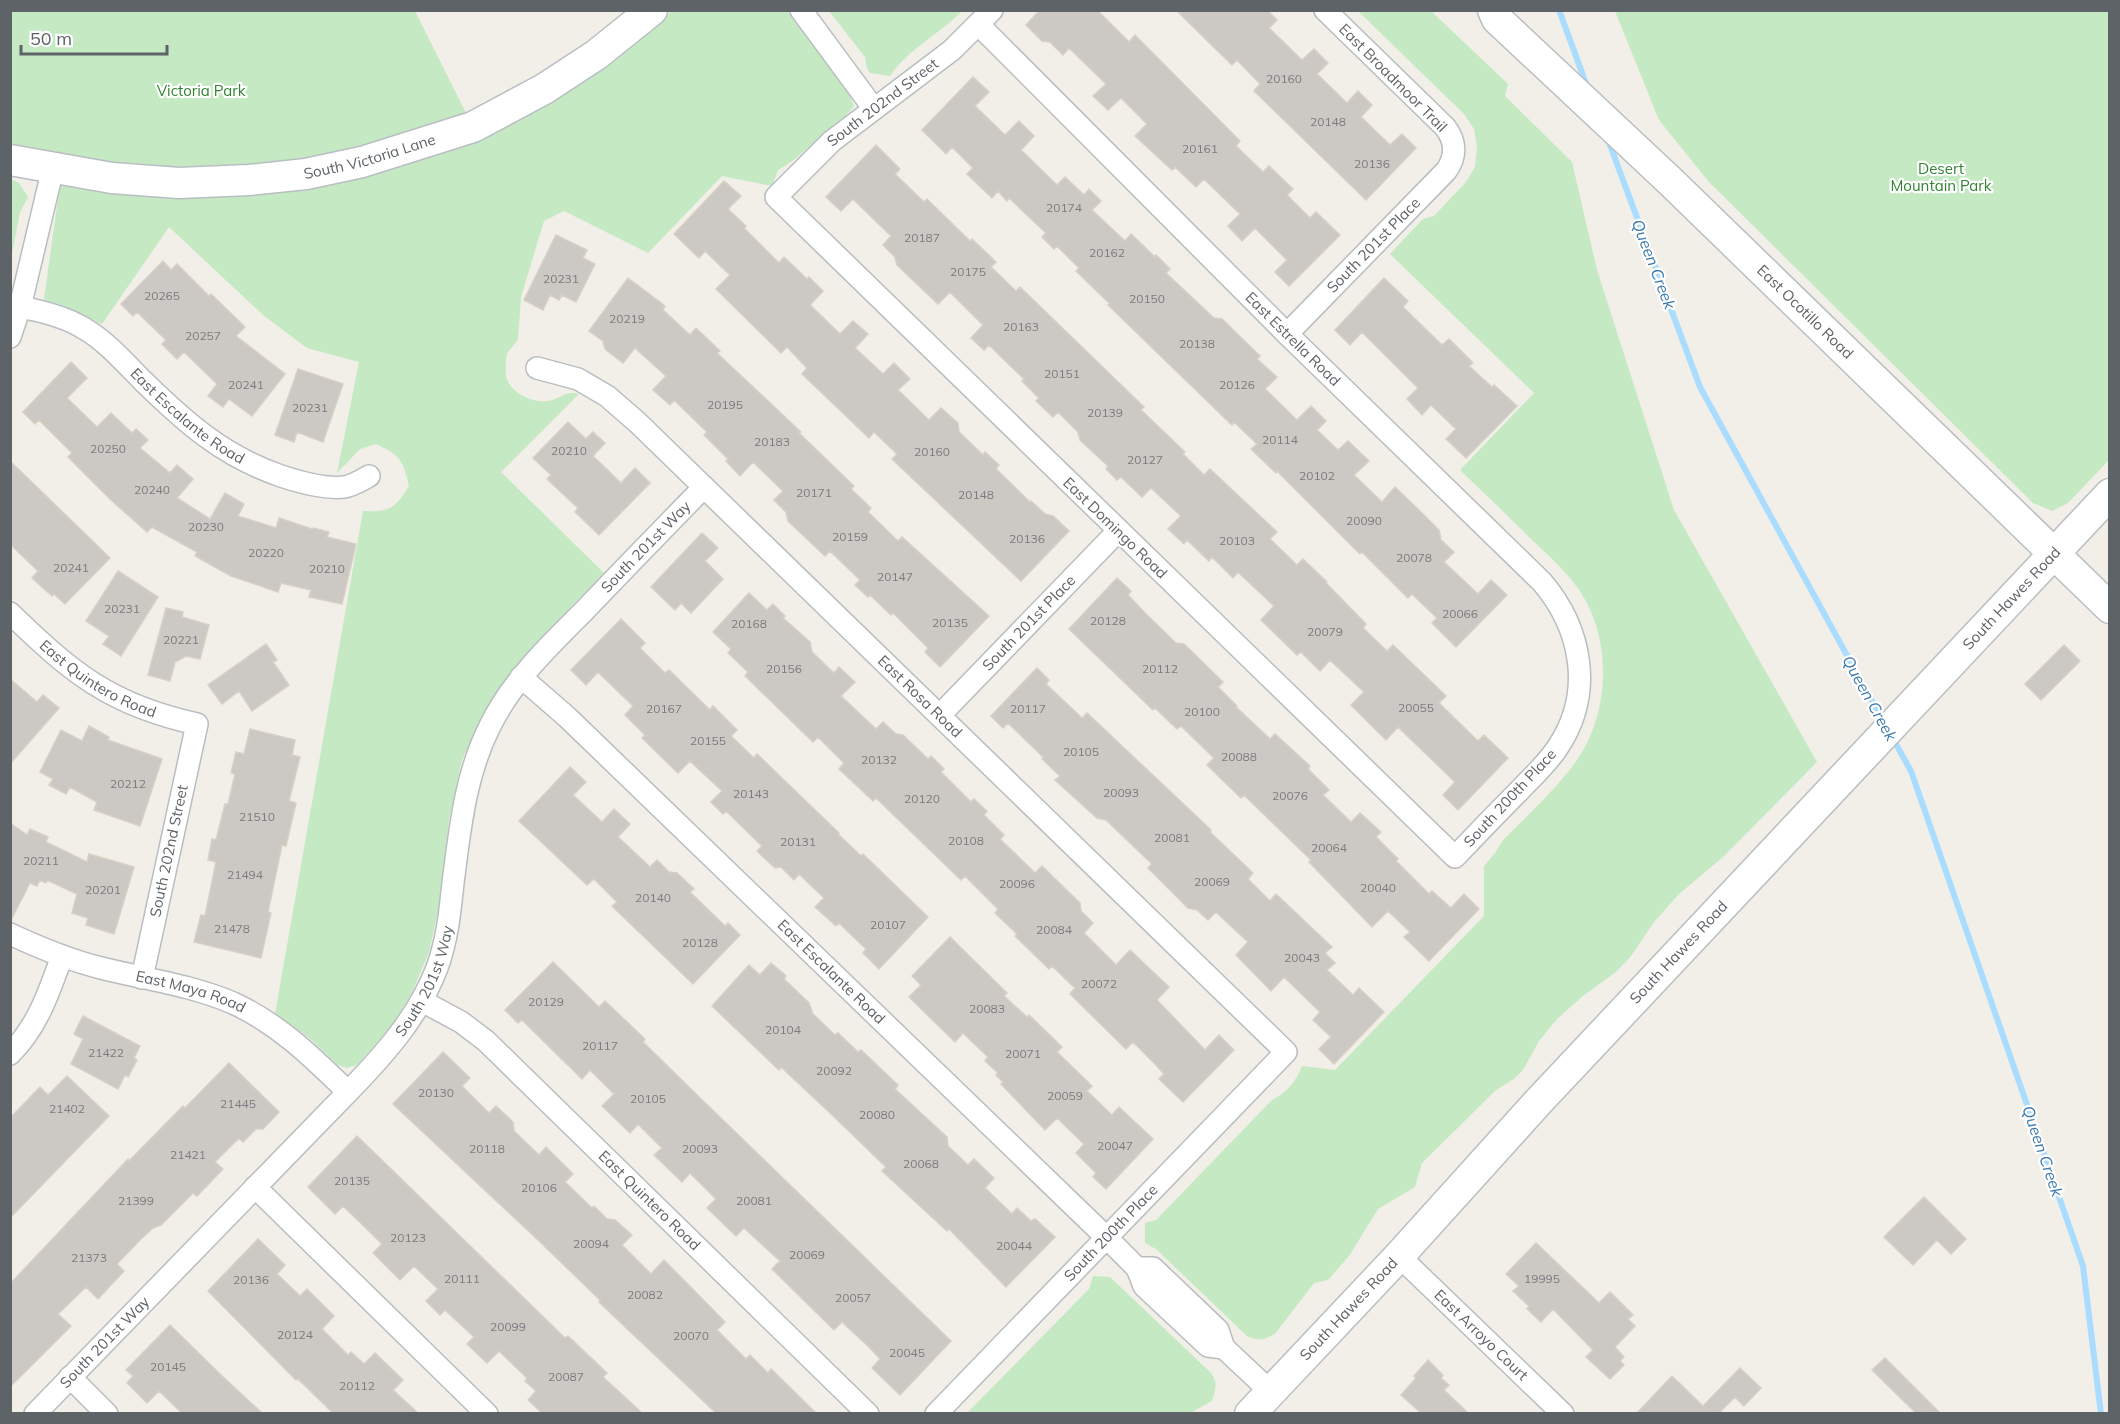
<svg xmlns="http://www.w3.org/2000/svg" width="2120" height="1424" font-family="Mulish,sans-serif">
<rect width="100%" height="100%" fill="#f1efe7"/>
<!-- green -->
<path fill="#c4e9c3" d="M10 11H415L467 115 345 153 262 166 191 173 108 164 11 148Z
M672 11H788L850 95 854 106C847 116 836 123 826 132 809 146 798 159 778 170L772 186 722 176 648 253 564 211 544 221 521 297 518 340 507 353C506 360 505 369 506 376 510 393 532 403 548 401 559 400 566 390 579 394L501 472 604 573 537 642 485 710 462 760 449 819 439 906 429 952 411 995 390 1028 357 1065 347 1068 338 1065 308 1037 275 1014 363 511C390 512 395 509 409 486 403 460 400 455 376 444L360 449 337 473 359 362 307 348 263 315 169 227 102 324 44 299 60 184 145 196H230L334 182 544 104 617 59Z
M829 11H962C940 34 908 49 890 76L870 73 867 68 865 57Z
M1358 11H1431L1508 84 1505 96 1572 162 1597 270 1674 510 1817 762 1723 857 1679 894 1654 922 1631 956 1616 972 1583 996 1557 1019 1539 1041 1523 1070 1515 1078 1495 1091 1422 1163 1415 1187 1378 1209 1349 1256 1328 1280 1314 1283 1275 1334C1264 1340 1258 1341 1247 1336L1156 1249 1145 1243V1223L1156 1220 1272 1100C1288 1091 1295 1083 1302 1066L1335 1070 1484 916V866L1495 853 1503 840C1527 816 1554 791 1575 763 1611 714 1613 636 1577 587 1563 568 1546 553 1529 537 1506 514 1483 492 1460 470L1534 393 1390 254 1423 219 1434 216 1466 182 1475 167 1477 147 1474 129 1464 114Z
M1615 11H2109V460L2068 503 2052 511 2033 503 1709 182 1659 120Z
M11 179 19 183 28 197 20 212 11 259Z
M1093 1276 1110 1277 1210 1372C1218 1381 1216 1389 1212 1401L1190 1413H967L1089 1289Z"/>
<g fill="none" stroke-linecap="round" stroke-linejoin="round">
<!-- stream -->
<path stroke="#a9dcff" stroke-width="6" d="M1559 10 1588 89
M1607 137 1700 387 1884 723
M1892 737 1911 771 2083 1266 2101 1414"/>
</g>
<!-- building -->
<path fill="#ccc9c4" stroke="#d6d0c5" stroke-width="1.5" d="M1040 10H1097L1129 42 1135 35 1240 141 1236 146 1263 172 1269 166 1293 189 1287 195 1310 218 1316 212 1340 235 1289 286 1275 272 1287 260 1255 228 1242 241 1228 226 1240 214 1204 179 1196 187 1175 167 1172 170 1135 136 1147 124 1121 98 1108 110 1093 96 1106 84 1069 48 1063 55 1050 42 1042 41 1026 25Z
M1176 10H1267L1277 20 1269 28 1302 60 1314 49 1328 63 1317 74 1347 103 1358 91 1372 105 1361 117 1390 145 1402 134 1416 148 1366 200 1254 91 1260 84 1237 60 1232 65Z
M973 77 989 92 975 106 1005 135 1019 121 1034 136 1021 150 1057 185 1065 177 1084 195 1089 189 1101 201 1092 210 1125 241 1131 234 1155 257 1156 255 1170 269 1166 273 1214 318 1222 319 1260 356 1257 359 1277 377 1265 389 1297 420 1311 406 1326 421 1317 430 1338 450 1348 441 1369 461 1354 475 1382 502 1395 487 1421 512 1439 530 1441 540 1454 552 1444 562 1478 594 1491 580 1507 595 1456 647 1432 623 1437 618 1412 594 1408 598 1362 552 1360 554 1277 471 1276 473 1251 449 1257 444 1234 422 1232 425 1108 305 1110 304 1076 271 1079 268 1057 246 1054 249 1042 237 1046 233 1009 198 1007 201 998 191 992 198 967 174 973 168 952 147 946 154 922 130Z
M876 145 900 169 895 174 924 202 927 199 970 241 972 239 996 262 991 267 1016 291 1020 287 1144 407 1141 410 1185 452 1183 454 1204 475 1210 469 1277 532 1270 539 1297 565 1303 559 1327 582 1326 583 1366 624 1363 628 1387 651 1393 645 1417 668 1446 696 1439 703 1478 741 1484 735 1508 758 1458 810 1443 795 1455 782 1398 727 1386 740 1351 705 1364 692 1330 660 1320 671 1301 652 1297 655 1261 620 1274 606 1238 572 1233 578 1212 557 1209 561 1187 540 1184 544 1168 529 1181 516 1151 488 1142 497 1121 477 1117 480 1106 469 1108 466 1080 440 1078 432 1058 412 1053 417 1036 401 1039 398 1022 381 1024 379 989 345 984 350 971 338 983 325 950 292 938 304 897 265 895 257 883 245 891 236 853 199 841 211 826 197Z
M724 181 741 196 728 209 746 226 744 228 779 263 784 257 807 279 809 277 823 291 810 305 840 334 853 321 868 334 855 348 883 374 894 363 910 379 898 390 929 420 941 408 958 423 959 432 983 455 985 452 999 465 996 469 1030 502 1031 501 1045 514 1053 516 1069 531 1021 581 892 459 897 454 874 432 869 438 802 374 807 368 787 347 781 353 716 289 730 275 705 251 699 258 674 234Z
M556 235 587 250 583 258 595 264 576 302 562 295 559 300 550 295 543 310 524 300Z
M163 261 171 270 177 264 209 296 211 294 245 327 236 336 285 374 252 416 229 399 223 407 208 396 217 384 184 352 177 359 162 344 166 340 137 312 133 316 121 304Z
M628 278 665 306 663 310 690 335 696 328 720 351 717 353 801 432 799 433 854 486 851 489 871 508 868 512 898 541 902 537 989 616 940 667 925 652 928 648 893 613 891 615 870 595 868 597 855 585 860 580 830 551 825 556 788 521 786 512 774 500 783 491 753 462 740 476 726 461 728 459 704 435 707 432 674 400 670 405 653 390 666 376 635 348 623 363 605 349 603 341 589 331Z
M1384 278 1408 301 1403 307 1442 345 1449 339 1473 363 1469 366 1492 387 1494 385 1517 406 1466 458 1446 439 1456 429 1431 405 1422 415 1407 399 1418 388 1362 332 1350 345 1335 330Z
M71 362 87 378 67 398 97 427 111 413 132 433 136 429 148 440 140 448 170 473 177 465 193 479 177 498 210 519 225 493 244 504 238 516 276 528 279 518 312 529 313 528 329 532 327 537 356 544 342 604 309 597 311 590 281 583 278 592 231 576 195 556 197 552 152 527 147 532 111 500 68 457 72 453 39 420 35 424 23 412Z
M298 369 343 384 323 442 297 432 294 442 275 435Z
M568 422 586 439 593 432 605 443 593 456 621 483 635 468 650 483 599 535 575 512 578 508 547 479 551 475 533 458Z
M10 461 110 558 65 604 54 594 52 596 32 578 38 571 10 544Z
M702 533 718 548 705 561 723 579 691 613 681 603 675 610 651 587Z
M118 571 158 597 121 656 103 644 109 636 86 621Z
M1117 578 1131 591 1128 595 1146 614 1176 643 1184 644 1223 682 1218 687 1237 706 1236 707 1270 739 1275 734 1310 766 1308 769 1329 790 1323 795 1351 822 1360 813 1381 832 1376 837 1398 859 1396 861 1429 894 1432 891 1451 908 1464 894 1479 909 1429 961 1404 937 1410 932 1388 911 1372 927 1309 862 1311 860 1244 795 1241 798 1207 765 1214 758 1181 726 1177 729 1155 708 1153 710 1069 629Z
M749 593 767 610 773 604 785 616 783 618 810 642 812 652 834 673 839 667 855 682 841 696 876 729 883 722 896 734 903 735 928 759 931 756 944 769 941 772 971 802 974 799 987 811 984 815 1004 835 1000 839 1035 873 1042 866 1080 903 1081 911 1093 923 1084 933 1116 965 1130 950 1169 987 1157 1000 1205 1050 1219 1035 1234 1050 1183 1102 1159 1079 1164 1074 1155 1064 1133 1042 1126 1049 1070 994 1075 988 1052 966 1049 969 1015 936 1017 934 995 913 998 909 965 876 961 880 876 798 873 801 839 769 844 763 818 737 813 742 745 676 748 672 728 653 731 649 713 632Z
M166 608 183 612 182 617 209 625 200 659 186 656 175 662 170 681 148 675Z
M621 619 645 643 640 648 665 673 669 670 710 710 713 706 737 730 731 736 754 758 757 754 839 833 838 834 861 856 863 854 928 917 879 969 863 953 866 949 839 923 836 926 815 907 824 898 799 874 794 880 781 867 775 868 757 851 762 846 726 811 723 814 711 802 722 791 690 761 678 773 642 738 645 735 625 715 633 706 598 672 586 685 571 670Z
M266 644 277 660 273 662 289 685 252 711 239 691 222 704 208 685Z
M2064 645 2080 661 2041 700 2025 684Z
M1037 668 1049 680 1046 684 1082 718 1087 713 1211 830 1210 832 1253 873 1248 879 1270 901 1276 894 1332 947 1325 953 1335 963 1327 970 1353 995 1359 988 1384 1012 1334 1064 1319 1049 1331 1037 1313 1020 1320 1012 1284 977 1271 991 1236 955 1248 942 1216 912 1208 920 1197 910 1188 908 1148 868 1152 864 1106 820 1097 818 1055 780 1060 776 1042 759 1044 758 1008 723 1003 728 991 716Z
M10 679 37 702 43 695 59 708 10 764Z
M89 726 109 737 108 740 162 759 140 826 94 810 97 802 70 787 66 794 49 785 53 779 40 772 61 730 82 741Z
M250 729 295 740 292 755 300 757 289 801 296 803 286 846 282 845 268 912 271 913 261 958 194 942 201 915 205 916 216 862 208 860 212 839 216 840 225 804H228L235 774 231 773 236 752 244 754Z
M570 767 586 782 573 795 602 822 614 809 630 824 618 837 650 867 657 860 669 872 677 873 694 889 690 892 725 926 728 923 740 935 693 984 612 906 617 902 594 879 587 885 519 821Z
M10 823 27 835 30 829 48 837 46 842 87 862 89 854 134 867 114 934 86 925 88 918 72 913 77 894 47 880 46 883 40 880 37 886 30 883 10 922Z
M950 937 1007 993 1004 996 1027 1017 1029 1015 1062 1047 1057 1052 1092 1086 1087 1091 1112 1115 1119 1107 1153 1139 1106 1189 1093 1177 1096 1173 1076 1153 1084 1144 1057 1118 1045 1130 1001 1084 1003 1082 996 1075 998 1073 985 1061 988 1057 963 1033 955 1042 909 997 921 985 912 976Z
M553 962 599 1007 605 1001 645 1039 643 1042 694 1092 951 1341 900 1395 872 1368 880 1359 869 1347 842 1322 834 1330 772 1269 780 1261 744 1228 736 1236 707 1208 716 1199 690 1173 682 1182 654 1155 662 1148 638 1124 630 1133 602 1106 614 1094 590 1070 582 1079 522 1020 518 1023 505 1010Z
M771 963 786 976 784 979 809 1003 813 1014 835 1035 838 1033 858 1052 861 1050 898 1085 895 1089 947 1137 948 1146 968 1165 974 1159 994 1178 985 1188 1012 1214 1017 1208 1031 1221 1035 1219 1055 1237 1006 1287 949 1229 947 1231 882 1171 886 1167 828 1111 781 1067 779 1070 712 1006 749 965 760 975Z
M83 1016 140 1046 134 1058 137 1060 128 1077 125 1075 118 1089 71 1064 83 1039 74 1034Z
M443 1052 470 1078 462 1086 489 1113 496 1106 513 1122 514 1131 539 1155 546 1147 573 1174 565 1182 592 1208 594 1206 607 1219 615 1220 632 1235 622 1245 651 1274 664 1260 725 1322 717 1330 746 1359 750 1355 768 1373 771 1369 816 1413H716L599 1302 600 1300 536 1238 393 1104Z
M229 1063 279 1112 263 1129H256L243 1142 239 1138 215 1162 223 1169 197 1196 193 1193 161 1225 153 1228 141 1239 117 1264 124 1271 98 1299 86 1287 58 1314 71 1326 10 1387V1284L128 1159 129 1161 183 1106 185 1108Z
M67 1076 109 1116 10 1218V1118L40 1087 48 1095Z
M357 1136 565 1338 568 1336 607 1373 603 1377 642 1413H542L528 1400 536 1391 525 1381 527 1378 499 1351 487 1363 467 1344 474 1337 445 1310 440 1315 426 1301 438 1289 414 1266 400 1280 373 1253 382 1244 370 1232 343 1206 335 1214 308 1187Z
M1924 1197 1966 1239 1951 1254 1937 1240 1913 1265 1884 1237Z
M258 1239 285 1265 277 1274 300 1296 307 1289 334 1316 322 1329 348 1355 351 1352 364 1364 375 1353 403 1380 393 1390 418 1413H333L298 1379 296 1380 208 1291Z
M1536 1243 1599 1303 1610 1292 1633 1315 1628 1319 1635 1326 1615 1347 1624 1357 1620 1361 1624 1365 1610 1379 1586 1357 1593 1350 1553 1309 1541 1322 1527 1309 1529 1306 1513 1291 1519 1286 1506 1274Z
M170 1325 222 1376 262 1413H182L159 1391 147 1403 127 1383 133 1376 126 1370Z
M1885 1358 1940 1413H1916L1872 1370Z
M1428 1360 1443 1375 1441 1378 1449 1385 1444 1390 1468 1413H1421L1401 1395 1416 1378 1414 1376Z
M1740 1368 1761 1388 1744 1406 1735 1397 1719 1413H1637L1672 1376 1703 1406Z"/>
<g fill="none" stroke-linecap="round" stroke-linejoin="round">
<!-- street casing -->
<g stroke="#b9bdc1" stroke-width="24">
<g id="street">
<path d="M801 10 874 109"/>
<path id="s1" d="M979 25 1287 334 1542 582C1582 629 1594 693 1558 747 1547 764 1532 777 1519 791 1497 813 1476 835 1455 857L776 197 832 141 952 50 992 10"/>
<path id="s2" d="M20 307C42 311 66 317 85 329 107 342 125 363 143 381 186 423 223 456 281 476 299 482 326 489 344 487 352 486 362 480 369 476"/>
<path id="s3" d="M1287 334 1446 171C1457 156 1456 141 1445 127L1325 10"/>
<path d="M10 337 20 307 53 168"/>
<path id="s4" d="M537 368 578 379 607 396 637 422 1286 1052 936 1414"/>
<path id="s5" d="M10 613C72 673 110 705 197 724L142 978"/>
<path id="s6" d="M521 677 567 717 1107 1238 1137 1268 1144 1286 1208 1346 1224 1348"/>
<path id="s7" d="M940 715 1118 531"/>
<path id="s8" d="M10 934C40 948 69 960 101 968 145 979 191 985 233 1003 279 1024 313 1058 348 1092"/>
<path id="s9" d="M422 1001 461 1022 486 1041 868 1414"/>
<path d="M10 1054C38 1026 49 992 62 956"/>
<path d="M255 1187 487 1414"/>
<path id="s10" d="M1399 1256 1563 1414"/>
<path d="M1137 1268H1153L1218 1330 1224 1348 1271 1392"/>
<path d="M70 1377 107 1414"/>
<path id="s11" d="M35 1414 348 1092C385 1054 418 1017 437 968 447 941 450 912 453 883 460 829 465 775 490 726 512 681 549 646 584 611 624 569 664 528 704 487"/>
</g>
</g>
<!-- secondary casing -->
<g stroke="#babec3" stroke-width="33">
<g id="secondary">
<path id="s12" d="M1493 10 1497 19 1669 180 2110 608"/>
<path id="s13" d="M10 160 112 178 179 183 249 180 306 174 362 162 473 127 544 89 596 55 652 10"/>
<path id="s14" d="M1250 1414 1399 1256 1539 1101 2110 494"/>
</g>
</g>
<!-- street -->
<use href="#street" stroke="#fff" stroke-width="21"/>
<!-- secondary -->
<use href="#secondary" stroke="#fff" stroke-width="30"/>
</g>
<g text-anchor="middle" stroke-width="4.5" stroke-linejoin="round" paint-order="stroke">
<!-- number labels -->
<g font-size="12" fill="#7a7c7f">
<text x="1284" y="83">20160</text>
<text x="1328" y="126">20148</text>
<text x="1200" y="153">20161</text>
<text x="1372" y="168">20136</text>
<text x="1064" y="212">20174</text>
<text x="922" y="242">20187</text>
<text x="1107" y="257">20162</text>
<text x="968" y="276">20175</text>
<text x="561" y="283">20231</text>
<text x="162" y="300">20265</text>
<text x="1147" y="303">20150</text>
<text x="627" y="323">20219</text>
<text x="1021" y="331">20163</text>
<text x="203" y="340">20257</text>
<text x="1197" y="348">20138</text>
<text x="1062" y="378">20151</text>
<text x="246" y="389">20241</text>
<text x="1237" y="389">20126</text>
<text x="725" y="409">20195</text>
<text x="310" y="412">20231</text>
<text x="1105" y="417">20139</text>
<text x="1280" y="444">20114</text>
<text x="772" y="446">20183</text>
<text x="108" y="453">20250</text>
<text x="569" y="455">20210</text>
<text x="932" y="456">20160</text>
<text x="1145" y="464">20127</text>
<text x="1317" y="480">20102</text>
<text x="152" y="494">20240</text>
<text x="814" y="497">20171</text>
<text x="976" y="499">20148</text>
<text x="1364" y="525">20090</text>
<text x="206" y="531">20230</text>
<text x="850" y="541">20159</text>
<text x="1027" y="543">20136</text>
<text x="1237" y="545">20103</text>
<text x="266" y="557">20220</text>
<text x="1414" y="562">20078</text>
<text x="71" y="572">20241</text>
<text x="327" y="573">20210</text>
<text x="895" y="581">20147</text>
<text x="122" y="613">20231</text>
<text x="1460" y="618">20066</text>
<text x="1108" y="625">20128</text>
<text x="950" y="627">20135</text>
<text x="749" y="628">20168</text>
<text x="1325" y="636">20079</text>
<text x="181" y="644">20221</text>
<text x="784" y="673">20156</text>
<text x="1160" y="673">20112</text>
<text x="1416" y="712">20055</text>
<text x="664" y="713">20167</text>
<text x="1028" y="713">20117</text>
<text x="1202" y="716">20100</text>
<text x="708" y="745">20155</text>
<text x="1081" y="756">20105</text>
<text x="1239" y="761">20088</text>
<text x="879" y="764">20132</text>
<text x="128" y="788">20212</text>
<text x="1121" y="797">20093</text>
<text x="751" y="798">20143</text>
<text x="1290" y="800">20076</text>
<text x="922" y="803">20120</text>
<text x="257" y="821">21510</text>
<text x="1172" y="842">20081</text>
<text x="966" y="845">20108</text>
<text x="798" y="846">20131</text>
<text x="1329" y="852">20064</text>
<text x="41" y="865">20211</text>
<text x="245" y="879">21494</text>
<text x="1212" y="886">20069</text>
<text x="1017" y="888">20096</text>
<text x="1378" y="892">20040</text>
<text x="103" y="894">20201</text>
<text x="653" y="902">20140</text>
<text x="888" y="929">20107</text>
<text x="232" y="933">21478</text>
<text x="1054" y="934">20084</text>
<text x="700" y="947">20128</text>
<text x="1302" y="962">20043</text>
<text x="1099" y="988">20072</text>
<text x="546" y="1006">20129</text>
<text x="987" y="1013">20083</text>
<text x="783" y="1034">20104</text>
<text x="600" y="1050">20117</text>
<text x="106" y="1057">21422</text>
<text x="1023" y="1058">20071</text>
<text x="834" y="1075">20092</text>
<text x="436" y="1097">20130</text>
<text x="1065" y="1100">20059</text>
<text x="648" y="1103">20105</text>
<text x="238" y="1108">21445</text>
<text x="67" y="1113">21402</text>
<text x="877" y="1119">20080</text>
<text x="1115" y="1150">20047</text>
<text x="487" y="1153">20118</text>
<text x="700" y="1153">20093</text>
<text x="188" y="1159">21421</text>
<text x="921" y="1168">20068</text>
<text x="352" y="1185">20135</text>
<text x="539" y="1192">20106</text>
<text x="136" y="1205">21399</text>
<text x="754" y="1205">20081</text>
<text x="408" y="1242">20123</text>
<text x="591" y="1248">20094</text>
<text x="1014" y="1250">20044</text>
<text x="807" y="1259">20069</text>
<text x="89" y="1262">21373</text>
<text x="462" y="1283">20111</text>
<text x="1542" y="1283">19995</text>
<text x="251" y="1284">20136</text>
<text x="645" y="1299">20082</text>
<text x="853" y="1302">20057</text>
<text x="508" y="1331">20099</text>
<text x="295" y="1339">20124</text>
<text x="691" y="1340">20070</text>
<text x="907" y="1357">20045</text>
<text x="168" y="1371">20145</text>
<text x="566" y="1381">20087</text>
<text x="357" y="1390">20112</text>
</g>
<!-- street labels -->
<g font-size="15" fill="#5e6368" stroke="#fff">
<text transform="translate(1393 78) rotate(45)" y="5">East Broadmoor Trail</text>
<text dy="5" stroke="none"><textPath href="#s1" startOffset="2211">South 202nd Street</textPath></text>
<text dy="5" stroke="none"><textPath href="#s13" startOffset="364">South Victoria Lane</textPath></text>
<text dy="5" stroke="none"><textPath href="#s3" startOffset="124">South 201st Place</textPath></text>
<text dy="5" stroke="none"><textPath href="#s12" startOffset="435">East Ocotillo Road</textPath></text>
<text dy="5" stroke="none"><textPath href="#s1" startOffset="444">East Estrella Road</textPath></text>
<text dy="5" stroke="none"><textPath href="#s2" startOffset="204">East Escalante Road</textPath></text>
<text transform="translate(1115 528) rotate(44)" y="5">East Domingo Road</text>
<text dy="5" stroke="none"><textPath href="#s11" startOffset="1090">South 201st Way</textPath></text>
<text dy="5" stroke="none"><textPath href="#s14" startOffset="1116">South Hawes Road</textPath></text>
<text dy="5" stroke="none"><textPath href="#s7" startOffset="128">South 201st Place</textPath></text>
<text dy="5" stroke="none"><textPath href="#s5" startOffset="111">East Quintero Road</textPath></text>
<text dy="5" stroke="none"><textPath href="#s4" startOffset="510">East Rosa Road</textPath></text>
<text transform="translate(1510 798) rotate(-47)" y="5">South 200th Place</text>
<text transform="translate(169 851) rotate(-78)" y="5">South 202nd Street</text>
<text dy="5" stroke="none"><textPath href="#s14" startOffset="630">South Hawes Road</textPath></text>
<text dy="5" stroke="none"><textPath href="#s6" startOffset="428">East Escalante Road</textPath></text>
<text dy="5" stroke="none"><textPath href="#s11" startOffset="586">South 201st Way</textPath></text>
<text dy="5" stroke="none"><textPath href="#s8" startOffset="190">East Maya Road</textPath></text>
<text dy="5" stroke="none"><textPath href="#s9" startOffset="304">East Quintero Road</textPath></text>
<text transform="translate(1111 1233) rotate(-46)" y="5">South 200th Place</text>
<text dy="5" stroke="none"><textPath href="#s14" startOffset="144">South Hawes Road</textPath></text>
<text dy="5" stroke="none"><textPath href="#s10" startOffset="114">East Arroyo Court</textPath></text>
<text dy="5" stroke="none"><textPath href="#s11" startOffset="100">South 201st Way</textPath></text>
</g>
<!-- park labels -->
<g font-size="15" fill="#308432" stroke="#fff">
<text x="201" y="96">Victoria Park</text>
<text x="1941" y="174">Desert<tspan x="1941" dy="17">Mountain Park</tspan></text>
</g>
<!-- water labels -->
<g font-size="16" font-style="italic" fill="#3c78ae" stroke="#fff">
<text transform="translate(1654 264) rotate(69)" y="6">Queen Creek</text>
<text transform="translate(1870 698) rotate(61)" y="6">Queen Creek</text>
<text transform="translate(2043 1151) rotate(71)" y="6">Queen Creek</text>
</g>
</g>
<!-- border -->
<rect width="2120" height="1424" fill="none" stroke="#5e6368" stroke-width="24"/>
<!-- scale -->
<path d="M21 45v9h146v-9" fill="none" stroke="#5e6368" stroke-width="3"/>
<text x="30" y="45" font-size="18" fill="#5e6368" stroke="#ffffff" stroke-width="4.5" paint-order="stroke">50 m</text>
</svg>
